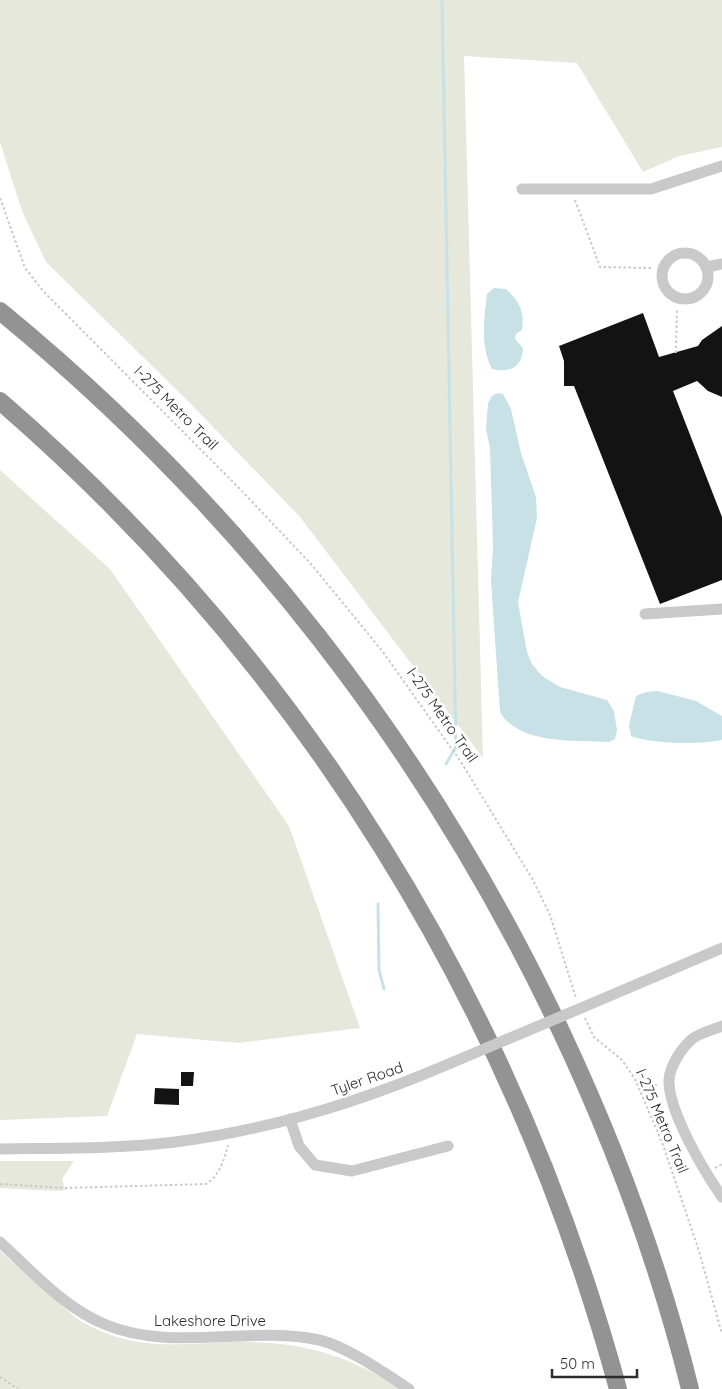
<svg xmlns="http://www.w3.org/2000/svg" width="722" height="1389" font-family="Quicksand,sans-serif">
<rect width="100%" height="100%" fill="#fff"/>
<!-- green -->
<path fill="#e5e8da" d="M0 0H722V147L679 156 643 172 577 63 464 56 483 758 300 517 190 403 46 262 22 211 0 142Z
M0 470 110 569 289 826 360 1028 238 1043 137 1034 107 1116 0 1120Z
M0 1161H74L62 1179 65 1190 59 1191 0 1188Z
M0 1251 76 1318C145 1361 195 1337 269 1343 317 1346 360 1362 400 1389H0Z"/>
<!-- water -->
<path fill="#c8e1e7" d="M494 288 506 289C519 301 525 311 522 330L516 334 515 339 523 348C522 368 510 373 492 369 480 347 484 319 487 294Z
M498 393 503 394 511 409 521 453 536 497 537 518 518 602 527 652 532 664 542 676 560 687 607 700 614 711 617 730 615 739 609 742C575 740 519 745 500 712L491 581 493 547 490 448 486 429 488 403 492 396Z
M658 691 696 701 722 716V740C701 745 651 744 631 736L629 725 636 696 646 692Z"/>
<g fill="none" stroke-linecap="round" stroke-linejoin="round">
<!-- stream -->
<path stroke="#c8e1e7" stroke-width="3" d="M442 0 456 747 446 764
M378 904 379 970 384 989"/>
</g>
<!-- building -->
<path fill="#131313" d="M643 313 659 357 698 346 702 340 722 326V397L708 391 697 381 673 391 722 517V580L660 604 574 386H564V361L559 346Z
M181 1072H194L193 1086H181Z
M155 1088 179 1089V1105L154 1104Z"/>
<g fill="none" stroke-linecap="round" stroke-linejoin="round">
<!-- path -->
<path stroke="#c9c9c9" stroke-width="2" stroke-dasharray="2.5 2.5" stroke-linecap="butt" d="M0 198 25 268 43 291 239 488 311 564 383 652 461 762 533 880 550 915 576 998
M575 200 600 267 652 268
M676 353 677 308
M585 1018 594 1037 622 1060 635 1079 663 1145 699 1251 722 1334
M641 1092 658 1084
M715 1168 722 1164
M0 1184 64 1188 206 1184C220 1175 224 1160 228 1145
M0 1377 18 1389"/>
<!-- minor -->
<path stroke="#c9c9c9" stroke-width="11" d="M522 189H651L722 166
M662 276a23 23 0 1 1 46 0a23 23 0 1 1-46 0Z
M707 267 722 264
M645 614 722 609
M593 1003 722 948
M722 1026C713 1030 698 1033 691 1040 681 1049 670 1066 669 1080 668 1111 704 1171 722 1197
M290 1119 299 1146 315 1165 352 1171 448 1146
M0 1149C58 1148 117 1149 175 1142 270 1130 363 1101 451 1063
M0 1242C32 1271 63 1307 104 1324 172 1353 248 1325 319 1340 346 1346 386 1374 409 1389"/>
<!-- highway -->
<path stroke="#939393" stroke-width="18" d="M0 311C238 506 427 749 559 1027 614 1143 659 1264 690 1389
M0 401C302 662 513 1004 618 1389"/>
<!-- minor-bridge -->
<path stroke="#c9c9c9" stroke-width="11" d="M451 1063 593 1003"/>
</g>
<g text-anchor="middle" stroke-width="5" stroke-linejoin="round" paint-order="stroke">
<!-- street labels -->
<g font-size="15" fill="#2c2c2c" stroke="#fff">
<text transform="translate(176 408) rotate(45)" y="5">I-275 Metro Trail</text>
<text transform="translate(442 715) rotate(55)" y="5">I-275 Metro Trail</text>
<text transform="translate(367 1079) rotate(-19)" y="5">Tyler Road</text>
<text transform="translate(662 1121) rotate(67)" y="5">I-275 Metro Trail</text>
<text x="210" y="1326">Lakeshore Drive</text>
</g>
</g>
<!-- scale -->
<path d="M552 1369v8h85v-8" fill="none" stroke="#2c2c2c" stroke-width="2.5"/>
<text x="560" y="1369" font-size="15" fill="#2c2c2c" stroke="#ffffff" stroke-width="4" paint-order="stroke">50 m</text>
</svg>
